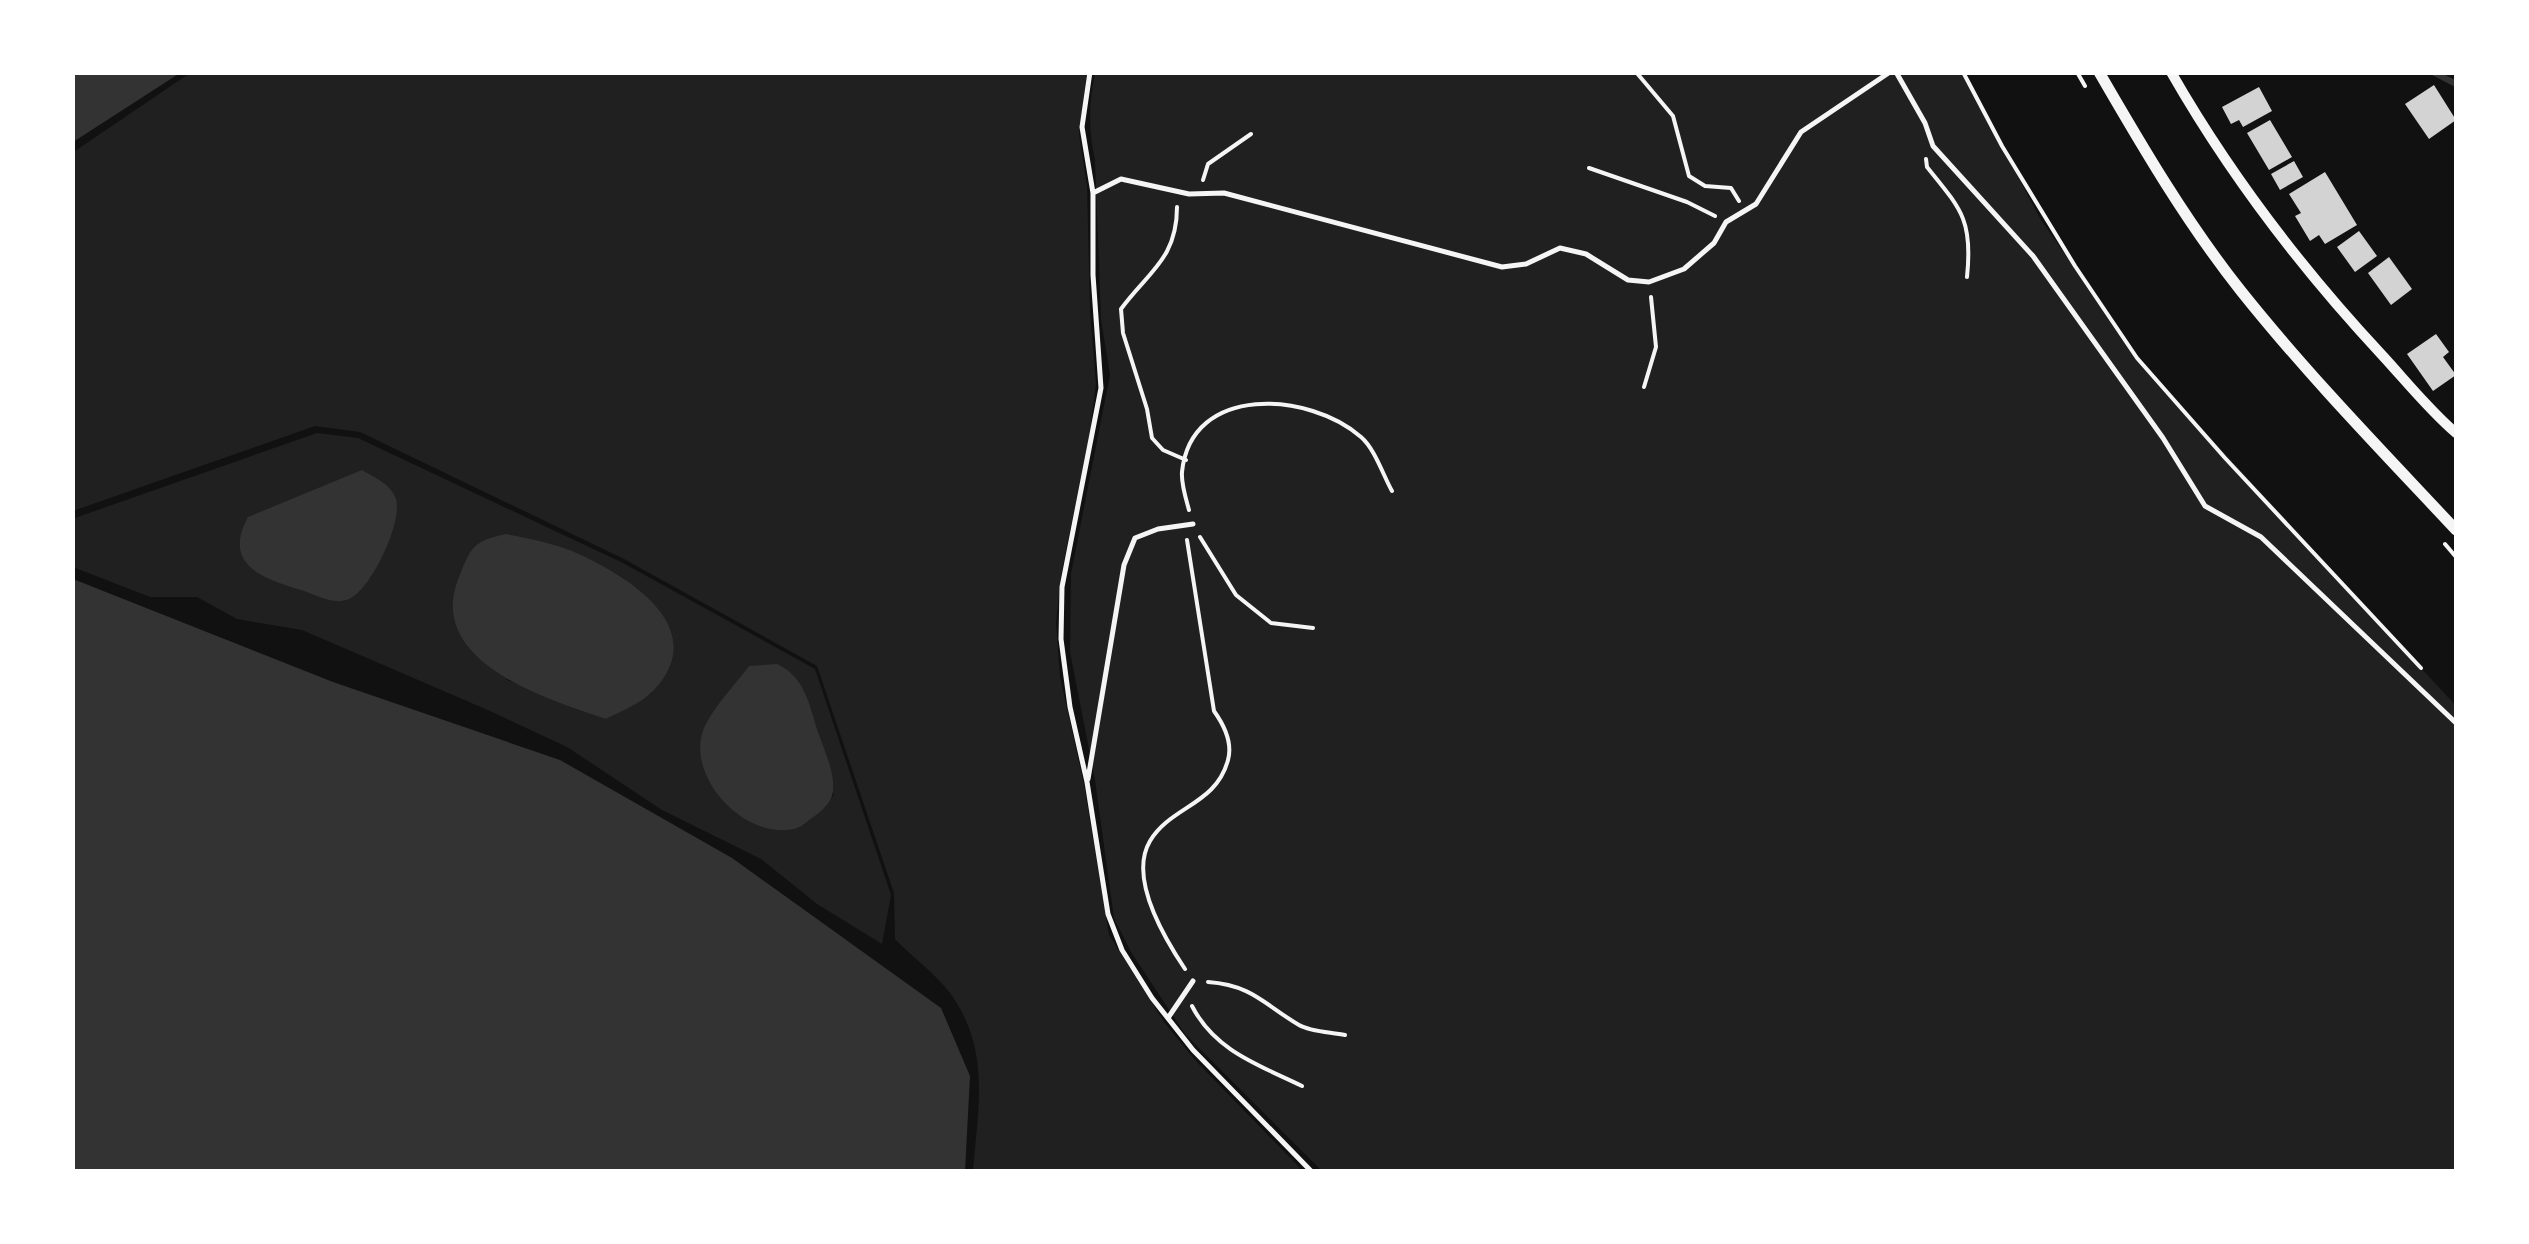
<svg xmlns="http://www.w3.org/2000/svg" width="2529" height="1244" font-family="'Times New Roman',serif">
<rect width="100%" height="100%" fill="#111"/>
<!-- green -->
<path fill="#202020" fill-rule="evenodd" d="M190 73H1087L1079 134 1087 186 1090 311 1096 384 1089 437 1061 575 1056 623 1060 677 1084 785 1109 935 1164 1022 1195 1060 1303 1171H973C978 1107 991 1049 950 993 935 973 912 957 895 939L894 893 817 666 624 559 360 432 315 426 73 511 72 153Z
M1095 73H1963L2041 220 2140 361 2456 706V1171H1322L1185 1034 1131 952 1114 918 1095 780 1070 652 1071 574 1110 375 1101 319 1095 160C1088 130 1089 102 1095 73Z
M317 433 358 438 623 563 815 669 891 895 882 944 817 904 761 859 662 810 567 747 490 711 302 630 237 619 197 597H150L73 567 72 519ZM749 666 834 794 826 807 798 827 704 729ZM505 679 652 693 606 719Z"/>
<!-- water -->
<path fill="#333" d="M73 72H180V73L73 142Z
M362 470C375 478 391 484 396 499 403 522 371 590 349 599 334 605 318 596 304 591 266 579 221 567 248 517Z
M506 534C531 539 558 544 581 555 634 580 711 630 653 691 642 703 621 711 606 719 547 699 424 662 459 577 471 547 473 541 506 534Z
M73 579 333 682 560 760 732 858 941 1008 970 1076 965 1171H73Z
M777 664C805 677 809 704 818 732 824 750 835 772 833 791 832 802 824 809 816 815 810 819 803 826 797 828 747 843 684 777 704 728 714 706 735 685 749 666Z"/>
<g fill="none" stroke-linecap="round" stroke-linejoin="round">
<!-- stream -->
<path stroke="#333" stroke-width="6" d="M2433 72 2456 84"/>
</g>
<!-- building -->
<path fill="#d3d3d3" d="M2434 85 2456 120 2429 139 2405 104Z
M2259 87 2272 111 2243 127 2239 120 2231 124 2222 107Z
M2270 120 2292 157 2269 170 2247 133Z
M2294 161 2303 177 2280 190 2271 174Z
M2325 172 2357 225 2325 244 2319 235 2310 241 2295 216 2301 213 2289 194Z
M2359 231 2377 256 2355 272 2337 247Z
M2389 257 2412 289 2391 305 2368 273Z
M2436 334 2449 352 2443 357 2456 375 2433 391 2407 354Z"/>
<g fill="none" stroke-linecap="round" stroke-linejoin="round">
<!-- path -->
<path stroke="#f5f5f5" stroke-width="4" d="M1636 72 1673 116 1689 176 1705 186 1731 188 1739 201
M1963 72 2002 146 2075 266 2137 358 2225 458 2421 668
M2077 72 2085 86
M1926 159 1927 167C1961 209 1973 220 1967 277
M1589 168 1687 202 1715 216
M1203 180 1208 164 1251 134
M1177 207C1177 259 1148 272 1121 309L1123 333 1147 409 1152 438 1163 450 1186 460
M1644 387 1656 347 1651 297
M1189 510C1186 499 1181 484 1182 472 1191 383 1310 392 1361 437 1375 449 1383 475 1392 491
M1200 537 1236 595 1271 623 1313 628
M2445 544 2456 557
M1185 969C1165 939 1128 878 1150 841 1171 806 1216 805 1228 760 1233 742 1224 725 1214 711L1187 540
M1208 982C1252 985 1265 1005 1299 1025 1311 1032 1331 1032 1345 1035
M1192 1006C1215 1051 1259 1065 1302 1086"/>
<!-- service -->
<path stroke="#f5f5f5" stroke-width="5" d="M1090 72 1082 127 1093 193V275L1101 388 1062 587 1061 639 1070 707 1087 782 1108 914 1122 950 1152 998 1193 1050 1312 1172
M1896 72 1925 123 1933 146 2033 256 2163 438 2205 506 2261 537 2456 723
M1093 193 1121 179 1189 194 1224 193 1502 267 1526 264 1560 248 1586 254 1628 280 1649 282 1684 269 1714 243 1726 222 1756 204 1801 132 1890 72
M1088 779 1124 565 1135 538 1158 529 1193 524
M1168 1018 1193 981"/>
<!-- minor -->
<path stroke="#f5f5f5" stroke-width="10" d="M2171 72C2230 175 2301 268 2382 355 2406 381 2429 410 2456 433"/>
<!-- tertiary -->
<path stroke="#f5f5f5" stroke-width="11" d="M2099 72C2143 148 2187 223 2241 291 2308 375 2383 452 2456 530"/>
</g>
<!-- border -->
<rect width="2529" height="1244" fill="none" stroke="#ffffff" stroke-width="150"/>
</svg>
